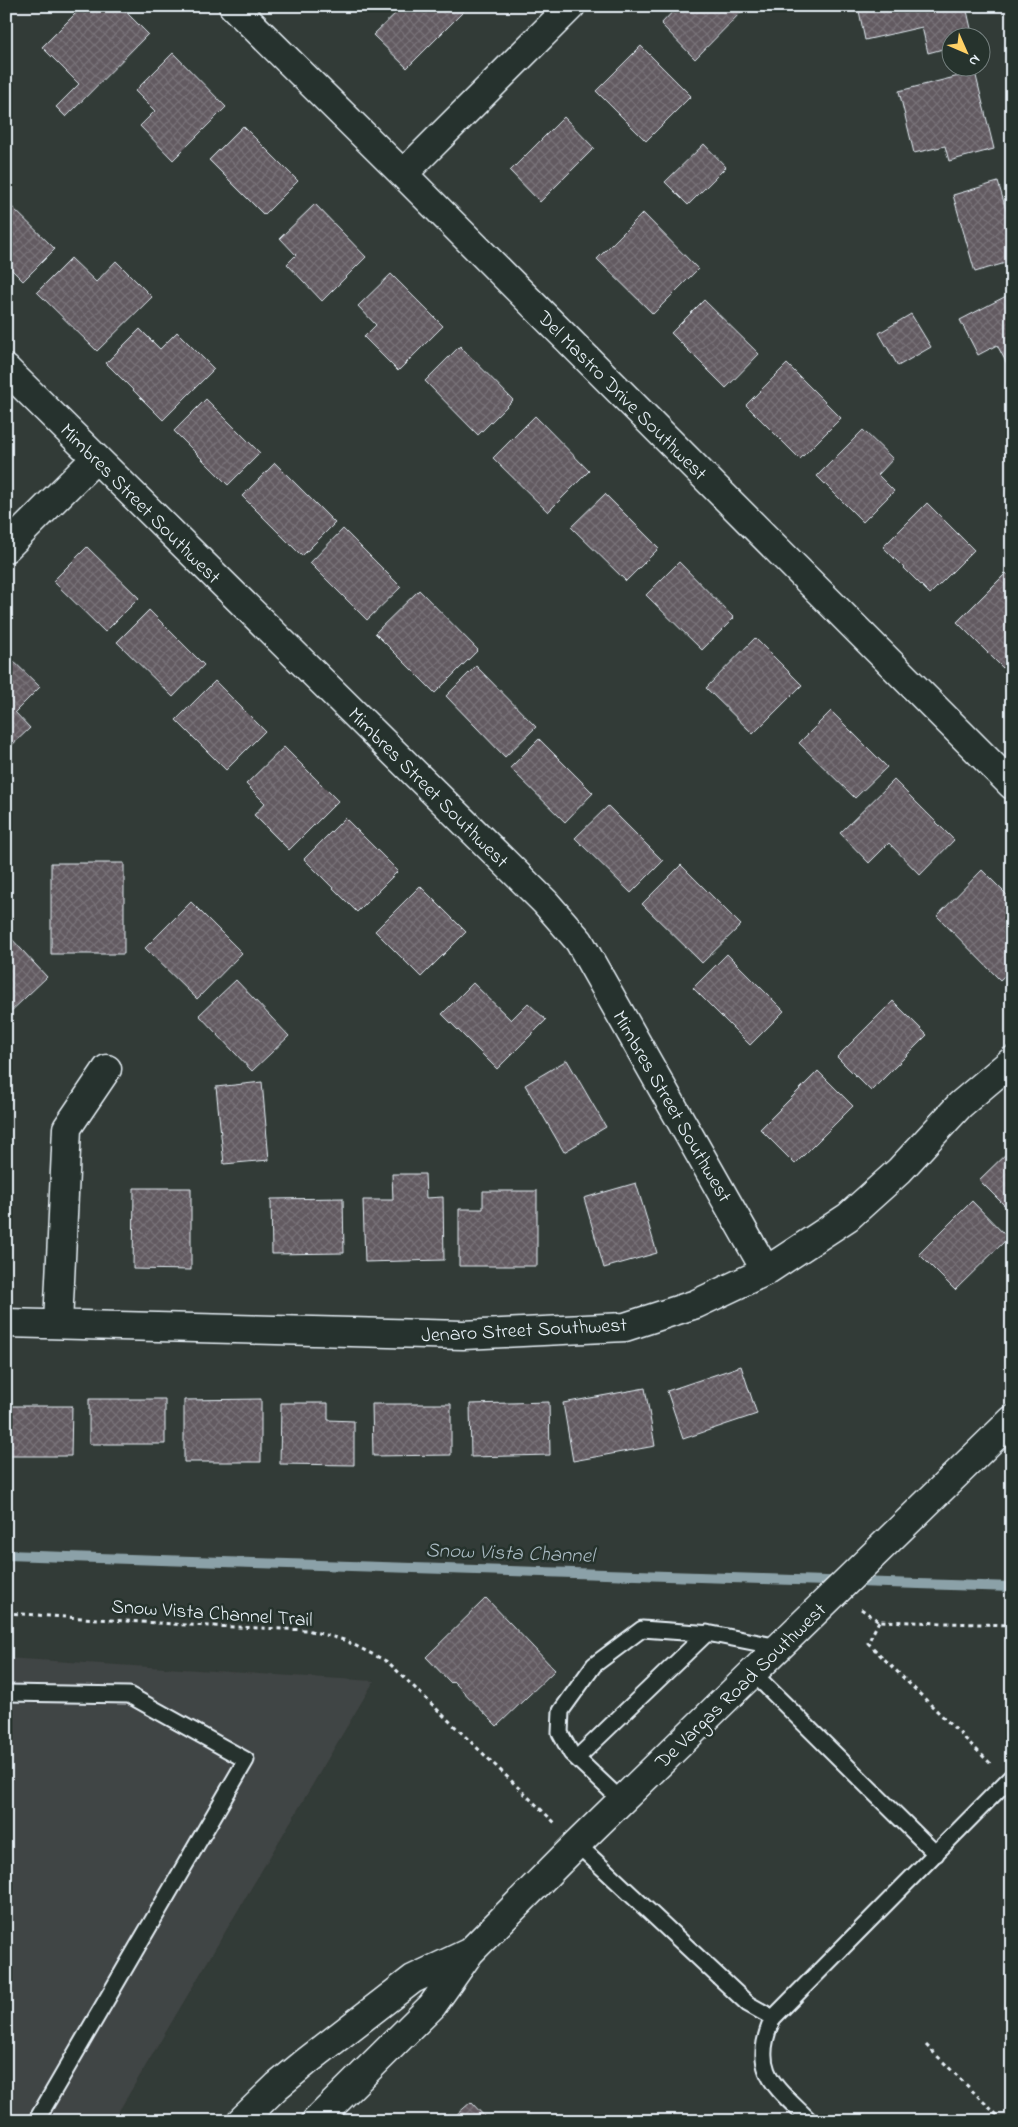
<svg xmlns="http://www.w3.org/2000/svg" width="1018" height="2127" font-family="'Indie Flower',sans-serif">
<defs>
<pattern id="building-cross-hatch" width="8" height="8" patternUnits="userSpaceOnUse" patternTransform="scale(1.25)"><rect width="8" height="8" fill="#625a61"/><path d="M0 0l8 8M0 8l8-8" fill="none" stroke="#787278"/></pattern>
</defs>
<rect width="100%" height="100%" fill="#323b37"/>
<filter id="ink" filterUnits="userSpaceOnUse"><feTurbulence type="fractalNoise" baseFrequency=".02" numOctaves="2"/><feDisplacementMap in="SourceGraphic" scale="10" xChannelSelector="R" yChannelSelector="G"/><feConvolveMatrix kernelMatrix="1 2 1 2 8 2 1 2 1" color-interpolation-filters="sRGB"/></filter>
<g filter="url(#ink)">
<!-- built -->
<path fill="#404444" d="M6 1658 374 1681 113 2121H6Z"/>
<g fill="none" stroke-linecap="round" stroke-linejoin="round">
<!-- stream -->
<path stroke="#8ba1a8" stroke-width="10" d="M6 1555 1012 1587"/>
</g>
<!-- building -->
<path fill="url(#building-cross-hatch)" stroke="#e8f1f8" d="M83 6H120L148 34 66 117 56 107 79 84 42 47Z
M399 6H459L464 11 407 68 373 35 401 8Z
M678 6H747L695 59 661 24Z
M858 6H966L973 38H950V47L928 53 922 27 865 40Z
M641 46 691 96 646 141 596 91Z
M173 53 226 107 173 160 140 126 155 111 135 91Z
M975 72 994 149 949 161 945 146 914 153 899 91Z
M564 117 594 148 540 202 510 171Z
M243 126 298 181 264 215 209 160Z
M704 144 726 167 688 205 665 182Z
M998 182 1012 230V261L975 272 953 195Z
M6 201 55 249 23 281 6 264Z
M315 204 366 257 322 301 287 264 296 255 280 238Z
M643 213 698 269 653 314 597 259Z
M71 258 96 282 116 261 152 297 97 351 37 292Z
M391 274 443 326 398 371 364 337 376 325 358 306Z
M1012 293V373L997 345 978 355 960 320Z
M704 300 759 354 726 388 671 333Z
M911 314 931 347 898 366 879 333Z
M140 329 160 349 177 332 214 369 163 420 106 363Z
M460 346 513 400 478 435 425 381Z
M787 364 841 418 800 459 746 405Z
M206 399 260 453 228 485 174 431Z
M535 416 589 471 548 512 493 458Z
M863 430 893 459 878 475 894 491 863 522 817 476Z
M275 463 335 523 302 556 242 496Z
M605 494 659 548 626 581 571 527Z
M927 503 974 550 930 594 883 547Z
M343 529 401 587 367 620 310 563Z
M87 547 139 598 105 632 53 581Z
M679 562 734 618 702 650 646 595Z
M1006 573 1012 579V677L957 622Z
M419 590 478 650 435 693 375 633Z
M149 610 204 665 173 697 117 642Z
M755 638 802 685 753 734 706 688Z
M6 654 40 687 15 712 30 728 11 746 6 742Z
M476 666 536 727 505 757 446 696Z
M215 681 265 731 226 770 176 720Z
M831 711 887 767 855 798 799 743Z
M539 739 593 793 565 822 510 768Z
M284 747 338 801 289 850 254 815 265 803 246 784Z
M894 780 954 840 920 875 889 843 869 863 840 833Z
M608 806 663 861 631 893 575 838Z
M345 818 398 871 357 912 304 859Z
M51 863H124V954H51Z
M681 865 741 925 702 963 642 904Z
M982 870 1012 900V969L1000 980 937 916Z
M420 886 466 932 421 977 375 931Z
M191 902 242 953 197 999 145 948Z
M10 937 47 977 6 1016V941Z
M727 954 784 1011 750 1045 693 988Z
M236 980 289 1036 252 1071 199 1015Z
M473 983 511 1020 528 1003 546 1020 497 1069 442 1014Z
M893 1001 927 1035 871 1091 837 1057Z
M567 1060 606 1127 564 1152 525 1085Z
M818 1071 853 1106 795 1164 760 1129Z
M262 1082 269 1160 224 1164 216 1087Z
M1012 1148V1213L979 1180Z
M392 1174H425L426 1198 443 1197 444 1260 365 1262 363 1200H393Z
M636 1183 657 1253 604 1268 584 1198Z
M134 1188H191V1270L133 1269Z
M483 1191H537V1266H459V1209H483Z
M343 1198 344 1253 272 1254 271 1199Z
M972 1201 1008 1238 955 1290 919 1254Z
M741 1366 757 1414 683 1439 667 1391Z
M645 1388 655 1446 573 1461 563 1403Z
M89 1399H165V1444H89Z
M261 1399V1462H184V1400Z
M549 1402 550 1455 471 1457 470 1404Z
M281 1403H328V1420L354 1421V1465L280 1464Z
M372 1404H451V1455L373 1456Z
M6 1406H72L71 1456H6Z
M486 1598 555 1670 497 1726 453 1681 451 1683 426 1657Z
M471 2102 486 2118 483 2121H449Z"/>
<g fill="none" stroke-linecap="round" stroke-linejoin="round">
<!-- lane casing -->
<g stroke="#e8f1f8" stroke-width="19">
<path id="lane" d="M753 1673 936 1854
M6 1693 129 1695 246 1760 36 2121
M577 1758 707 1633
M622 1801 571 1753 560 1733 561 1711 594 1665 642 1629 712 1634 779 1647
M577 1844 748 2004 773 2018
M810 2121C775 2086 749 2071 773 2018L1012 1776"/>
</g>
<!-- street casing -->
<g stroke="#e8f1f8" stroke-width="31">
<path id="street" d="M233 6 403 174 1012 785
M403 174 571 6
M6 369 545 902 579 941 766 1271
M6 548 95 459
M6 1323 463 1335 625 1327 696 1304 766 1271 848 1217 899 1171 960 1105 1012 1061
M58 1324 67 1128 107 1069"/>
</g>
<!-- secondary casing -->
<g stroke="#e8f1f8" stroke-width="31">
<path id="secondary" d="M241 2121 277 2086 306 2062 413 1979 468 1953
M316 2121 432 2006 470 1952 577 1844 1012 1420"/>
</g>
<!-- path -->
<path stroke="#e8f1f8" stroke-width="3" stroke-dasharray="4 4" stroke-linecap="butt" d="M861 1609 879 1621 1012 1625
M6 1613 187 1625 307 1630 344 1640 388 1662 555 1823
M879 1621 868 1643 991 1764
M926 2045 1003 2121"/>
<!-- lane -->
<use href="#lane" stroke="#26332d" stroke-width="15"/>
<!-- street -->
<use href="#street" stroke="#26332d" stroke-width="28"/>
<!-- secondary -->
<use href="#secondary" stroke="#26332d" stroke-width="28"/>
</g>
</g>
<g text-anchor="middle" stroke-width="5" stroke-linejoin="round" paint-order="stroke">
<!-- street labels -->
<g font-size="20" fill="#e8f1f8" stroke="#26332d">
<text transform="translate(623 395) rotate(45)" y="7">Del Mastro Drive Southwest</text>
<text transform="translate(141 503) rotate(45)" y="7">Mimbres Street Southwest</text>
<text transform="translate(429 787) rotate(45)" y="7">Mimbres Street Southwest</text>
<text transform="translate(673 1106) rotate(60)" y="7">Mimbres Street Southwest</text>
<text transform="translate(524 1329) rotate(-3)" y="7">Jenaro Street Southwest</text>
<text transform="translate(212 1612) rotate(4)" y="7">Snow Vista Channel Trail</text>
<text transform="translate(740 1685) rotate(-44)" y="7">De Vargas Road Southwest</text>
</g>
<!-- water labels -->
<g font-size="21" font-style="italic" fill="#aabbc3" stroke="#26332d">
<text transform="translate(510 1552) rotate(2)" y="7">Snow Vista Channel</text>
</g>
</g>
<!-- margin -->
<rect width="1018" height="2127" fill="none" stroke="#26332d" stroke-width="25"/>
<rect x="12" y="12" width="993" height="2102" fill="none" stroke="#e8f1f8" stroke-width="2" filter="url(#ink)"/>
<!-- north arrow -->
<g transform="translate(966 52) rotate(135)"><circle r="24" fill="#26332d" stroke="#747f7e"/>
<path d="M0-4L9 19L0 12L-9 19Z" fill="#ffd166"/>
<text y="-8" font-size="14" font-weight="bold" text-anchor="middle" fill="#e8f1f8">N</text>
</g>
</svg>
